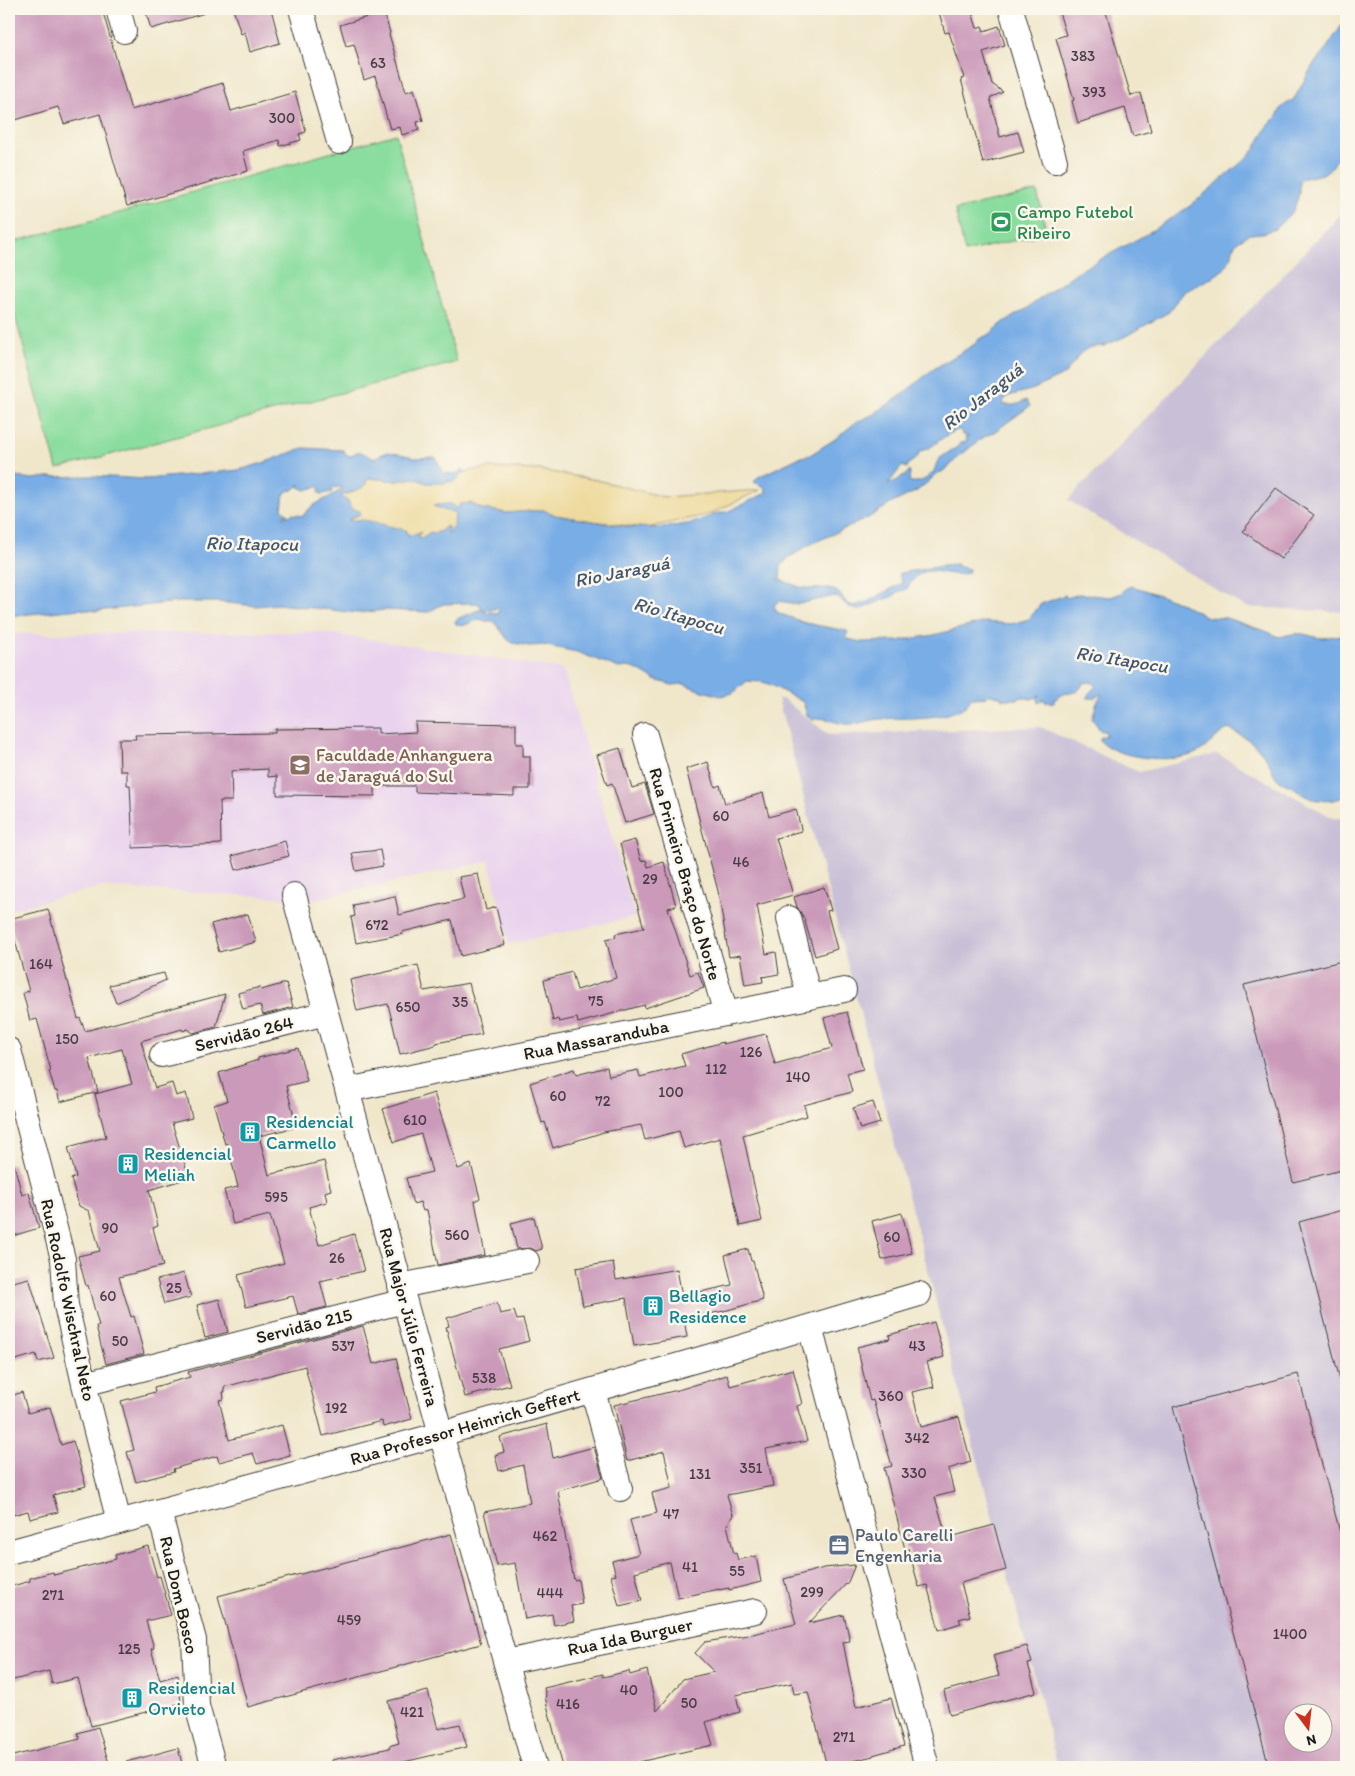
<svg xmlns="http://www.w3.org/2000/svg" width="1355" height="1776" font-family="Itim,sans-serif">
<rect width="100%" height="100%" fill="#fbf7ec"/>
<filter id="ink" filterUnits="userSpaceOnUse"><feTurbulence type="fractalNoise" baseFrequency=".02" numOctaves="2"/><feDisplacementMap in="SourceGraphic" scale="10" xChannelSelector="R" yChannelSelector="G"/><feConvolveMatrix kernelMatrix="1 2 1 2 8 2 1 2 1" color-interpolation-filters="sRGB"/></filter>
<filter id="wash" filterUnits="userSpaceOnUse"><feTurbulence type="fractalNoise" baseFrequency=".0096" numOctaves="4" result="noise"/><feDisplacementMap in="SourceGraphic" scale="20" xChannelSelector="R" yChannelSelector="G"/><feGaussianBlur stdDeviation="1.12" result="paint"/><feColorMatrix in="noise" values="0 0 0 0 0 0 0 0 0 0 0 0 0 0 0 0 0 1.4 0 .05"/><feComposite in="paint" operator="in"/></filter>
<g filter="url(#wash)">
<rect width="100%" height="100%" fill="#f0e7cb"/>
<!-- built -->
<path fill="#e9d2ee" d="M320 632 563 669 635 917 509 944 489 861 315 899 295 900 275 897 100 887 9 910V634Z"/>
<!-- industrial -->
<path fill="#c9bfd7" fill-rule="evenodd" d="M1346 209V612L1245 607 1068 500Z
M778 699H783L829 735 1040 727 1139 772 1217 754 1333 818H1346V1767H1058ZM1292 1714H1322V1744H1292Z"/>
<!-- green -->
<path fill="#8add9f" stroke="#537c5e" d="M396 134 457 362 57 469 9 294V243L119 213Z
M1037 191 1047 233 965 252 955 210Z"/>
<!-- sand -->
<path fill="#eeda9e" stroke="#857b5d" d="M490 468 539 470 597 480 664 497 760 490 710 514 646 528 592 521 555 515 543 510 507 513 482 509 470 503 458 509 451 504 435 505 455 512 454 525 448 533 446 532 447 526 441 531 420 538 418 536 420 532 411 535 406 534 405 530C386 527 370 519 351 521L349 520 360 514 351 508 348 500 343 499 341 496 351 493 369 478 397 481 414 478 427 483 455 481 465 472Z"/>
<!-- water -->
<path fill="#79ade6" stroke="#4a6481" fill-rule="evenodd" d="M1346 19V145L1332 167 1323 174 1305 178 1299 181V194L1295 206 1293 211 1275 229 1263 233 1250 234 1238 241 1234 246 1231 258 1224 269 1213 277 1184 292 1169 312 1126 336 1104 346 1092 347 1083 351 1065 374 1034 389 1009 396 1004 400 1003 404C1012 407 1019 404 1026 400L1030 406 994 432 982 438 956 459 948 468 936 475 917 491 892 503 868 518 809 545 788 558 781 566 780 580 800 587 812 589 829 588 838 592 848 604 854 606 869 601 902 583 899 574 905 572 956 564 960 567 969 569 968 573C942 580 925 556 907 589L898 592 893 596 859 610C847 609 845 601 835 596L797 604 779 601 774 605 776 611 781 614 805 623 847 631 848 633 845 638 860 642 897 641 934 635 985 622 1011 624 1029 619 1041 604 1065 595 1067 598 1079 594 1111 597 1122 593 1126 588 1132 586 1174 600 1207 617 1226 618 1268 632 1279 637C1287 635 1295 633 1303 634 1310 635 1315 638 1323 638 1331 637 1338 634 1346 637V795C1335 803 1318 802 1305 796 1301 793 1297 789 1293 787 1287 784 1280 783 1276 777 1272 773 1272 768 1269 763 1260 747 1246 736 1228 729 1215 735 1208 749 1194 754 1172 763 1118 759 1100 741V738L1102 736H1106V732L1100 730 1092 718C1096 710 1095 703 1101 696L1100 694 1096 698H1088V694L1096 686 1091 682 1083 683C1078 696 1070 691 1061 695 1059 696 1057 698 1054 700V703L1045 702 1044 699 1038 703 1037 698 1040 695 1032 699 1021 697 1019 699H1002L1000 696 988 694 987 697 971 698C963 722 901 717 880 719 868 720 858 725 846 724 832 723 826 715 812 720L807 715 803 702 771 685 763 682 747 681 733 693 721 696 696 689 684 684 672 685 655 680 636 669 628 667 619 668 577 652 543 645 529 646 513 643 508 640 494 621H486L480 619 462 626 456 624 455 621 457 619 481 609 488 614 490 612 498 613 499 610 497 608 486 611 477 603 443 604 428 612 384 610 358 613 278 604 256 606 218 602H178L96 611 80 609 9 616V476L33 479 47 477 92 476 146 479 239 470 263 463 303 448 343 450 347 455 351 456C360 447 364 455 373 458L388 452 410 456 413 458 435 457 444 473 456 474 463 469 465 472 455 481 442 483H427L414 478 397 481 369 478 366 480 367 484 364 487 341 496 343 499C350 500 348 503 351 508L360 511V514L349 519 350 521C362 516 391 528 406 530L407 534 411 535 421 532 418 536 420 538 425 536 430 532C437 535 442 530 447 526L449 529 446 532 448 533 454 525 455 512 446 511 433 506 435 505 451 504 458 509 460 504 470 503 482 509 507 513 543 510 555 515 629 527 662 528 693 523 716 514 729 511 766 493 765 487 754 482 758 477 798 458 810 455 835 439 855 423 872 415 898 398 932 370 975 344 979 339 990 334 1004 322 1026 309 1077 272 1145 235 1190 206 1242 162 1255 149 1264 132 1272 121 1276 118 1282 107 1294 99 1313 65 1326 49ZM958 430H961L962 435 968 436 965 438 967 441 964 443 961 442 960 445C953 450 945 454 939 459 936 463 936 467 934 471 930 478 917 485 909 481L910 474 909 471 905 476H902L898 480 888 484 902 466 907 468 908 464 917 458 920 451C934 449 944 433 958 430ZM300 484 299 487 306 490 318 486 320 490 319 493 322 494 332 492V488L340 487 342 489C330 499 312 502 303 516L293 514 284 518V515L285 514 287 516 288 514 282 509 284 494 289 490 292 491Z"/>
<g id="blocks">
<!-- building -->
<path fill="#cb9aba" fill-rule="evenodd" d="M9 9H102L131 110 223 83 231 111 295 92 306 132 299 134 301 140 280 146 279 140 243 151 248 171 127 206 100 114 64 124 58 107 9 122Z
M145 9H204L205 13 151 29Z
M233 9H271L280 43 250 52 245 32 241 34Z
M938 9H971L977 28 982 26 984 31 999 26 1005 45 983 52 992 84 1003 92 990 98 1000 137 1018 132 1024 152 983 163 961 79 964 78 949 32 945 33Z
M1058 9H1105L1131 96 1141 93 1151 131 1133 136 1125 108 1078 123 1072 101 1074 100 1056 38 1066 35Z
M384 12 390 33 389 34 406 92 414 89 423 121 417 122 419 130 402 135 400 127 390 129 375 76 364 80 354 44 346 46 340 25Z
M1276 488 1314 515 1281 559 1243 531Z
M415 722 516 724V744H523V756H530V789H514V796L415 792V786H375V796L277 795V776L268 777V769L231 771 232 801H220L221 844 133 848 130 785H127V771H120L119 739H136L135 735 275 733V729L378 728V734L416 732Z
M620 748 632 788 645 784 654 814 625 823 612 783 607 785 597 755Z
M708 762 715 787 720 785 725 804 763 793 769 817 796 809 801 829V831L776 838 793 895 757 905 766 954 776 952 779 974 762 977 763 982 745 985 740 955 729 957 718 891 686 769Z
M635 840 641 861 646 860 648 867 664 862 676 906 668 908 690 975 698 972 704 988 645 1008 644 1005 578 1023 577 1018 559 1022 558 1019 553 1021 544 980 572 972 577 990 616 978 606 939 616 937 615 934 644 928 620 844Z
M285 841 289 856 236 870 232 856Z
M380 850 383 866 356 871 352 853Z
M478 874 486 910 496 907 505 945 461 956 452 920 402 932 403 934 356 943 351 917 355 916 353 905 395 896 399 915 464 899 459 877Z
M824 887 831 910 827 911 837 949 815 956 804 918 797 907 794 897Z
M48 909 67 981H68L78 1019 80 1018 85 1031 225 994 216 1027 193 1033 188 1029 183 1031 182 1029 141 1041 155 1088 172 1083 176 1096 186 1093 192 1118 172 1123 189 1178 149 1190 158 1226 153 1228 163 1266 119 1277 131 1317 134 1316 144 1354 106 1364 96 1326H99L88 1285 86 1286 78 1256 100 1251 89 1211 79 1206 71 1179 76 1177 68 1147 106 1137 95 1094 132 1084 122 1049 89 1058 98 1092 60 1102 57 1091H55L49 1071H51L37 1019 30 1021 23 993 29 991 9 919Z
M248 914 256 942 219 952 211 924Z
M1346 960V1169L1293 1182 1244 985Z
M418 965 424 991 469 983 482 1034 436 1043V1045L400 1054 388 1004 357 1011 350 980Z
M164 973 166 980 116 1003 109 985Z
M286 983 293 1007 263 1015 260 1005 243 1009 238 993 260 987 261 990Z
M847 1012 863 1069 847 1073 852 1092 804 1105 807 1116 743 1135 762 1221 740 1226 720 1138 684 1148 679 1131 645 1140 641 1125 604 1132 553 1148 545 1122 542 1123 530 1083 574 1069 576 1075 607 1067 609 1076 638 1070 640 1077 685 1066 681 1054 723 1042V1044L766 1034 775 1064 832 1048 824 1018Z
M298 1048 307 1081 286 1086 297 1127 259 1136 269 1175 324 1161 331 1190 325 1192 327 1202 309 1207 319 1245 354 1234 364 1271 320 1281 327 1307 298 1314 293 1296 246 1307 238 1275 284 1263 270 1215 233 1224 224 1190 238 1187 227 1143 225 1144 214 1105 227 1101 219 1073 258 1060V1058Z
M434 1093 458 1169 471 1164 480 1198 475 1201 485 1255 438 1265 427 1210 423 1211 420 1202 413 1204 406 1178 432 1172 421 1134 394 1142 383 1109Z
M873 1102 880 1123 860 1129 853 1108Z
M14 1164 22 1195 29 1193 39 1228 9 1237V1165Z
M1346 1209V1384H1341L1299 1222Z
M902 1213 912 1253 882 1260 872 1221Z
M534 1217 542 1249 536 1251 531 1248 517 1249 511 1223Z
M748 1249 751 1261H753L763 1300 724 1311 684 1319 687 1337 634 1346 626 1298 583 1306 576 1268 613 1262 616 1280 677 1269 682 1296 732 1285 725 1255Z
M184 1273 191 1297 164 1304 157 1280Z
M29 1278 54 1358 38 1362 36 1354 9 1362V1283Z
M219 1299 228 1332 205 1338 197 1305Z
M497 1303 500 1314 514 1311 517 1320 523 1319 529 1341 499 1349 510 1385 465 1397 446 1327 449 1326 447 1318Z
M934 1322 944 1357 927 1362 934 1387 912 1392 921 1427 959 1417 971 1462 948 1469 954 1492 935 1497 947 1538 994 1525 1006 1570 961 1583 970 1616 959 1619 961 1623 939 1630 927 1585 919 1587 908 1548 905 1549 884 1468 892 1466 873 1400 870 1401 857 1347 890 1339 889 1335Z
M363 1326 373 1364 396 1358 412 1419 383 1427 382 1421 323 1436 305 1366 224 1387 225 1392H223L224 1399 219 1400 229 1440 282 1425 290 1455 257 1464 253 1453 219 1462 217 1456 173 1469 174 1472 136 1482 127 1452 134 1450 121 1401 155 1392 154 1387 190 1377 188 1372Z
M793 1369 802 1404 797 1406 807 1441 766 1449 773 1486 727 1495 733 1515 727 1525 734 1554 736 1553 738 1560 756 1556 761 1582 729 1590V1588L719 1590V1589L678 1598 670 1562 635 1572 642 1601 619 1606 611 1576 616 1575 612 1561 639 1554 630 1520 657 1513 652 1493 672 1488 664 1451 627 1461 614 1405 678 1390 727 1375 730 1386Z
M1298 1374 1346 1555V1767H1269L1173 1407ZM1292 1714H1322V1744H1292Z
M22 1392 28 1413 50 1407 61 1445 73 1441 86 1486 53 1495 58 1512 30 1519 28 1511 9 1516V1397Z
M547 1424 553 1458 594 1447 603 1478 558 1491 562 1514 561 1515 574 1580 578 1579 582 1604 571 1606 574 1621 554 1625 552 1614 525 1619 515 1563 497 1566 484 1512 530 1503 523 1465 499 1471 495 1455 504 1452 500 1437Z
M451 1534 481 1644 248 1707 218 1596Z
M148 1546 157 1577 160 1576 171 1615 146 1621 154 1648 151 1649 160 1680 178 1675 181 1703 91 1726 78 1678 52 1684 49 1671 9 1681V1587L30 1581V1578L53 1572 54 1575 116 1559 115 1555Z
M855 1565 848 1582 809 1623 844 1615 850 1641 843 1642 856 1707 891 1698 904 1746 873 1755V1756L827 1767 808 1692 794 1694 792 1683 736 1695 740 1712 706 1722 713 1745 639 1762 640 1767H563L545 1697 546 1696 544 1688 603 1674V1677L629 1671 630 1675 647 1670 657 1711 683 1679 714 1672 695 1653 705 1642 748 1635 796 1624 784 1579 824 1568Z
M1027 1646 1032 1663 1028 1664 1036 1692 950 1715 944 1691 999 1676 993 1655Z
M428 1691 438 1729 460 1724 467 1747 383 1767H333L332 1760 390 1748 389 1746 399 1743 388 1701Z
M98 1727 110 1767H9V1757L80 1739 78 1733Z
M178 1748 183 1767H126V1762Z"/>
</g>
</g>
<g filter="url(#ink)">
<use href="#blocks" fill-opacity="0" stroke="#3c3a36" stroke-width="1"/>
<g fill="none" stroke-linecap="round" stroke-linejoin="round">
<!-- street casing -->
<g stroke="#3c3a36" stroke-width="26">
<path id="street" d="M118 9 124 31
M301 9 339 142
M1011 9 1055 161
M645 735 726 1014
M294 895 441 1434 535 1767
M789 918 809 997
M9 1050 63 1259 66 1305 84 1384 119 1522
M162 1055 326 1013
M347 1090 844 990
M400 1286 527 1261
M810 1327 927 1767
M84 1384 404 1301
M593 1391 620 1489
M159 1512 194 1640 197 1706 214 1767
M9 1552 441 1434 728 1351 919 1294
M506 1662 755 1611"/>
</g>
<!-- street -->
<use href="#street" stroke="#fff" stroke-width="24"/>
</g>
</g>
<!-- icons -->
<defs>
<g id="stadium-square" transform="scale(1.125)"><rect x="-9" y="-9" width="18" height="18" rx="4" fill="#2e9e5b" stroke="#fbf7ec"/><path d="M0-5a6.5 5 0 1 0 0 10a6.5 5 0 1 0 0-10ZM-3.5-1.8h7v3.6h-7Z" fill="#fff"/></g>
<g id="university-square" transform="scale(1.125)"><rect x="-9" y="-9" width="18" height="18" rx="4" fill="#8d6e63" stroke="#fbf7ec"/><path d="M0-5L7-2L0 1L-7-2ZM-4 1L0 2.5L4 1V4Q0 6-4 4Z" fill="#fff"/></g>
<g id="building-square" transform="scale(1.125)"><rect x="-9" y="-9" width="18" height="18" rx="4" fill="#0f9aa8" stroke="#fbf7ec"/><path d="M-4-6H4V6H1V3H-1V6H-4ZM-2.5-4.3h1.7v1.8h-1.7ZM.8-4.3h1.7v1.8H.8ZM-2.5-1h1.7V.8h-1.7ZM.8-1h1.7V.8H.8Z" fill="#fff"/></g>
<g id="office-square" transform="scale(1.125)"><rect x="-9" y="-9" width="18" height="18" rx="4" fill="#5c6f8a" stroke="#fbf7ec"/><path d="M-6-3h4V-5.5h4V-3h4V5H-6ZM-1-4.5V-3h2v-1.5ZM-6 0V1H6V0Z" fill="#fff"/></g>
</defs>
<g fill-rule="evenodd">
<use href="#stadium-square" x="1001" y="222"/>
<use href="#university-square" x="300" y="765"/>
<use href="#building-square" x="250" y="1132"/>
<use href="#building-square" x="128" y="1164"/>
<use href="#building-square" x="653" y="1306"/>
<use href="#office-square" x="839" y="1545"/>
<use href="#building-square" x="132" y="1698"/>
</g>
<g text-anchor="middle" stroke-width="5" stroke-linejoin="round" paint-order="stroke">
<!-- number labels -->
<g font-size="15" fill="#483c44">
<text x="1083" y="61">383</text>
<text x="378" y="68">63</text>
<text x="1094" y="97">393</text>
<text x="282" y="123">300</text>
<text x="721" y="821">60</text>
<text x="741" y="867">46</text>
<text x="650" y="884">29</text>
<text x="377" y="930">672</text>
<text x="41" y="969">164</text>
<text x="596" y="1006">75</text>
<text x="460" y="1007">35</text>
<text x="408" y="1012">650</text>
<text x="67" y="1044">150</text>
<text x="751" y="1057">126</text>
<text x="716" y="1074">112</text>
<text x="798" y="1082">140</text>
<text x="671" y="1097">100</text>
<text x="558" y="1101">60</text>
<text x="603" y="1106">72</text>
<text x="415" y="1125">610</text>
<text x="276" y="1202">595</text>
<text x="110" y="1233">90</text>
<text x="457" y="1240">560</text>
<text x="892" y="1242">60</text>
<text x="337" y="1263">26</text>
<text x="174" y="1293">25</text>
<text x="108" y="1301">60</text>
<text x="120" y="1346">50</text>
<text x="343" y="1351">537</text>
<text x="917" y="1351">43</text>
<text x="484" y="1383">538</text>
<text x="891" y="1401">360</text>
<text x="336" y="1413">192</text>
<text x="917" y="1443">342</text>
<text x="751" y="1473">351</text>
<text x="914" y="1478">330</text>
<text x="700" y="1479">131</text>
<text x="671" y="1519">47</text>
<text x="545" y="1541">462</text>
<text x="690" y="1572">41</text>
<text x="737" y="1576">55</text>
<text x="812" y="1597">299</text>
<text x="550" y="1598">444</text>
<text x="53" y="1600">271</text>
<text x="349" y="1625">459</text>
<text x="1290" y="1639">1400</text>
<text x="129" y="1654">125</text>
<text x="629" y="1695">40</text>
<text x="689" y="1708">50</text>
<text x="568" y="1709">416</text>
<text x="412" y="1717">421</text>
<text x="844" y="1742">271</text>
</g>
<!-- leisure labels -->
<g font-size="18" fill="#27864d" stroke="#fbf7ec" text-anchor="start">
<text x="1017" y="218">Campo Futebol<tspan x="1017" dy="21">Ribeiro</tspan></text>
</g>
<!-- education labels -->
<g font-size="18" fill="#785e54" stroke="#fbf7ec" text-anchor="start">
<text x="316" y="761">Faculdade Anhanguera<tspan x="316" dy="21">de Jaraguá do Sul</tspan></text>
</g>
<!-- street labels -->
<g font-size="18" fill="#1c1c1c" stroke="#fbf7ec">
<text transform="translate(685 874) rotate(74)" y="6">Rua Primeiro Braço do Norte</text>
<text transform="translate(244 1034) rotate(-14)" y="6">Servidão 264</text>
<text transform="translate(596 1040) rotate(-11)" y="6">Rua Massaranduba</text>
<text transform="translate(68 1300) rotate(78)" y="6">Rua Rodolfo Wischral Neto</text>
<text transform="translate(409 1317) rotate(75)" y="6">Rua Major Júlio Ferreira</text>
<text transform="translate(304 1326) rotate(-14)" y="6">Servidão 215</text>
<text transform="translate(465 1427) rotate(-16)" y="6">Rua Professor Heinrich Geffert</text>
<text transform="translate(179 1595) rotate(77)" y="6">Rua Dom Bosco</text>
<text transform="translate(630 1637) rotate(-12)" y="6">Rua Ida Burguer</text>
</g>
<!-- culture labels -->
<g font-size="18" fill="#0d838f" stroke="#fbf7ec" text-anchor="start">
<text x="266" y="1128">Residencial<tspan x="266" dy="21">Carmello</tspan></text>
<text x="144" y="1160">Residencial<tspan x="144" dy="21">Meliah</tspan></text>
<text x="669" y="1302">Bellagio<tspan x="669" dy="21">Residence</tspan></text>
<text x="148" y="1694">Residencial<tspan x="148" dy="21">Orvieto</tspan></text>
</g>
<!-- service labels -->
<g font-size="18" fill="#4e5e75" stroke="#fbf7ec" text-anchor="start">
<text x="855" y="1541">Paulo Carelli<tspan x="855" dy="21">Engenharia</tspan></text>
</g>
<!-- water labels -->
<g font-size="19" font-style="italic" fill="#41566d" stroke="#fbf7ec">
<text transform="translate(982 396) rotate(-38)" y="7">Rio Jaraguá</text>
<text transform="translate(252 543) rotate(1)" y="7">Rio Itapocu</text>
<text transform="translate(622 571) rotate(-11)" y="7">Rio Jaraguá</text>
<text transform="translate(679 615) rotate(16)" y="7">Rio Itapocu</text>
<text transform="translate(1122 659) rotate(9)" y="7">Rio Itapocu</text>
</g>
</g>
<!-- margin -->
<rect width="1355" height="1776" fill="none" stroke="#fbf7ec" stroke-width="30"/>
<!-- north arrow -->
<g transform="translate(1308 1728) rotate(165)"><circle r="24" fill="#fbf7ec" stroke="#a29f99"/>
<path d="M0-4L9 19L0 12L-9 19Z" fill="#c8321e"/>
<text y="-8" font-size="14" font-weight="bold" text-anchor="middle" fill="#1c1c1c">N</text>
</g>
</svg>
